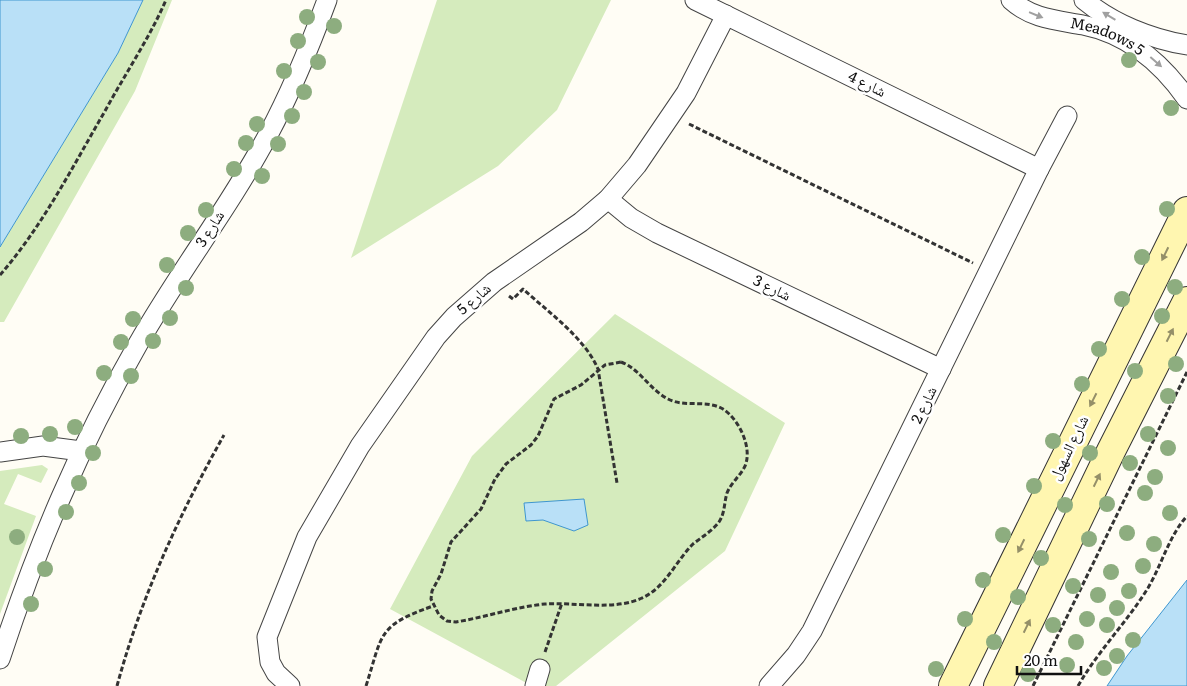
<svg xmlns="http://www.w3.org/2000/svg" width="1187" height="686" font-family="Literata,'Noto Naskh Arabic',serif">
<rect width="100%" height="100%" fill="#fffdf5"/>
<!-- green -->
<path fill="#d5ebbd" d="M143 0H172L135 91 4 322H0V247L118 53Z
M437 0H611L557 110 498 166 351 258Z
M615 314 785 423 725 551 556 686H532L390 609 472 456Z
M42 465 48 469 41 483 18 474 4 504 36 516 0 614V471Z"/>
<!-- water -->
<path fill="#b9e0f7" stroke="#3f96cf" d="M0 0H143L118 53 0 247Z
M584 499 588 525 574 531 543 520 526 521 524 503Z
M1187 580V686H1107L1127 656Z"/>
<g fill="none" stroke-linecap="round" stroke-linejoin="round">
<!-- minor casing -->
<g stroke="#444" stroke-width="21">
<g id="minor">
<path d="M695 0 1039 169"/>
<path id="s1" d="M1011 0C1032 19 1056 20 1083 25 1128 34 1161 62 1187 99"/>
<path d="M1084 0C1113 24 1151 39 1187 45"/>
<path d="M608 199 631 218 657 233 941 369"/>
<path d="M0 452 43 446 81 451"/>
<path d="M0 659C37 546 79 447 138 344 178 273 229 208 268 135 291 92 310 46 327 0"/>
<path d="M290 686 276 673 270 662 267 637 307 537 360 446 436 337 454 317 494 282 581 222 608 199 637 165 686 93 726 15"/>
<path d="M535 686 540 669"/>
<path d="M769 686 796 655 812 631 1039 169 1067 116"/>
</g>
</g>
<!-- secondary casing -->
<g stroke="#333" stroke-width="30">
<path id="secondary" d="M953 686 1187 211
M998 686 1111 451 1187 301"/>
</g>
<!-- path -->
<path stroke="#333" stroke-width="3" stroke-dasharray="5 2.5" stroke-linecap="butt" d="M689 124 973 263
M0 275C42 227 73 166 105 111 125 74 149 39 166 0
M509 296 513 299 523 289C547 311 585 338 598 369L617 483
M621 362C640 369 649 389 668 399 685 408 706 399 723 409 739 419 754 450 744 468 739 477 731 483 727 493 724 503 725 513 719 522 712 531 702 537 693 544 676 561 665 588 642 598 614 611 576 602 545 604 515 607 486 617 456 622L447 621 439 615 431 599 432 591 441 574 451 542 481 509 495 479 506 464 531 445 538 436 554 399 581 385 605 365Z
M545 652 562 603
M117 686C141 597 179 515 224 435
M366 686C383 633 377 626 433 606
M1033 686 1187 372
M1078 686C1098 651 1127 622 1148 588 1162 564 1169 536 1187 516"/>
<!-- minor -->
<use href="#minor" stroke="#fff" stroke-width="19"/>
<!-- secondary -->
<use href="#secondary" stroke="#fff6b0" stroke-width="28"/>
</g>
<!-- trees -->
<g fill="#8dad7f">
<circle cx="307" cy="17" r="8"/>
<circle cx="334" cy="26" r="8"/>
<circle cx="298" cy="41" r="8"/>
<circle cx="1129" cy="60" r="8"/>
<circle cx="318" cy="62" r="8"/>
<circle cx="284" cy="71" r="8"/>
<circle cx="304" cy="92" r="8"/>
<circle cx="1171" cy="108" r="8"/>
<circle cx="292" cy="116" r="8"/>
<circle cx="257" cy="124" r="8"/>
<circle cx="246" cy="143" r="8"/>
<circle cx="278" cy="144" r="8"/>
<circle cx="234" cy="169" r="8"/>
<circle cx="262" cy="176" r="8"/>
<circle cx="1167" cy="209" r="8"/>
<circle cx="206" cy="210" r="8"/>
<circle cx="188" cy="233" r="8"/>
<circle cx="1142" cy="257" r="8"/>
<circle cx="167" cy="265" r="8"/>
<circle cx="1175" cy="287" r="8"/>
<circle cx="186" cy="288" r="8"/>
<circle cx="1122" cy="299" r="8"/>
<circle cx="1162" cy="316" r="8"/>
<circle cx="170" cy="318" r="8"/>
<circle cx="133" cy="319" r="8"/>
<circle cx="153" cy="341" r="8"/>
<circle cx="121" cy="342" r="8"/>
<circle cx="1099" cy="349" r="8"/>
<circle cx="1176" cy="364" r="8"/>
<circle cx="1135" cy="371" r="8"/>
<circle cx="104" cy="373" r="8"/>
<circle cx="131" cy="376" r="8"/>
<circle cx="1082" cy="384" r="8"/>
<circle cx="1168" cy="396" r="8"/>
<circle cx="75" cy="427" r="8"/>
<circle cx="50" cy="434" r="8"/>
<circle cx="1148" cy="434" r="8"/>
<circle cx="21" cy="436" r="8"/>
<circle cx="1053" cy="441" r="8"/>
<circle cx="1168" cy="448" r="8"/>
<circle cx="93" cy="453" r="8"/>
<circle cx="1090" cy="453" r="8"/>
<circle cx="1130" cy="463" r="8"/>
<circle cx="1155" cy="477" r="8"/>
<circle cx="79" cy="483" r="8"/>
<circle cx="1034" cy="486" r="8"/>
<circle cx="1145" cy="493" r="8"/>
<circle cx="1107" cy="504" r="8"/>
<circle cx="1065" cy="505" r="8"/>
<circle cx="66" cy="512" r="8"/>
<circle cx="1170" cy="513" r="8"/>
<circle cx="1127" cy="533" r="8"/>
<circle cx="1003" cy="535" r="8"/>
<circle cx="17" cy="537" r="8"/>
<circle cx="1089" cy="539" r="8"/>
<circle cx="1154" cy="544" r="8"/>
<circle cx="1041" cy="558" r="8"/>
<circle cx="1143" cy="566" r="8"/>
<circle cx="45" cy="569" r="8"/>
<circle cx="1111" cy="572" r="8"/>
<circle cx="983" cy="580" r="8"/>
<circle cx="1073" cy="586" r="8"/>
<circle cx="1129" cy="591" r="8"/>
<circle cx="1098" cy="595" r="8"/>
<circle cx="1018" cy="597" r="8"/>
<circle cx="31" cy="604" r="8"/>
<circle cx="1117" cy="608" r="8"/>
<circle cx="965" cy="619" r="8"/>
<circle cx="1087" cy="619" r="8"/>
<circle cx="1053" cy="625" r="8"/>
<circle cx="1107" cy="625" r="8"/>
<circle cx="1133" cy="640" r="8"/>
<circle cx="994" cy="642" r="8"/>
<circle cx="1076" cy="642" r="8"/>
<circle cx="1117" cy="656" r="8"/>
<circle cx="1067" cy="665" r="8"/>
<circle cx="1104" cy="668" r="8"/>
<circle cx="936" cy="669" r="8"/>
<circle cx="1028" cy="674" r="8"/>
</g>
<!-- one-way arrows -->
<defs><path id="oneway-solid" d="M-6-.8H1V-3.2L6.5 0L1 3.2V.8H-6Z" transform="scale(1.25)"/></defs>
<g fill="#a0a0a0">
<use href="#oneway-solid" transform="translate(1036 15) rotate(22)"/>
<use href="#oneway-solid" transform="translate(1109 16) rotate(-149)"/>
<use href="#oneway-solid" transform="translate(1156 62) rotate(41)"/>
</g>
<g fill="#948f68">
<use href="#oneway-solid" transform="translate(1165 254) rotate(116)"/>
<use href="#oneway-solid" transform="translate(1170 335) rotate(-63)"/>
<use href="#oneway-solid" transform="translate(1093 400) rotate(117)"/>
<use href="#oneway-solid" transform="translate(1097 480) rotate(-64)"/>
<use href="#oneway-solid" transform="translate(1021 546) rotate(116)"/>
<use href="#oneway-solid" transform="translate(1027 626) rotate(-64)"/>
</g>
<g text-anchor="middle" stroke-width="5" stroke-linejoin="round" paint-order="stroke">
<!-- street labels -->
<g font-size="15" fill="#111" stroke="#fff">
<text dy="5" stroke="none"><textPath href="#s1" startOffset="104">Meadows 5</textPath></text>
<text transform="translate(867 84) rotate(26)" y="5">شارع 4</text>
<text transform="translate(210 229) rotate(-57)" y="5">شارع 3</text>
<text transform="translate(772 288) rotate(26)" y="5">شارع 3</text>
<text transform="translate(474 299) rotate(-41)" y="5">شارع 5</text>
<text transform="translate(924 405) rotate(-64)" y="5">شارع 2</text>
<text transform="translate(1069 448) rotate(-64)" y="5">شارع السهول</text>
</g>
</g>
<!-- scale -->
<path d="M1017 666v8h64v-8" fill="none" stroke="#111111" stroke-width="2.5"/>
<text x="1024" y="666" font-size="15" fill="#111111" stroke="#ffffff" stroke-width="4" paint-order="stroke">20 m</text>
</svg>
